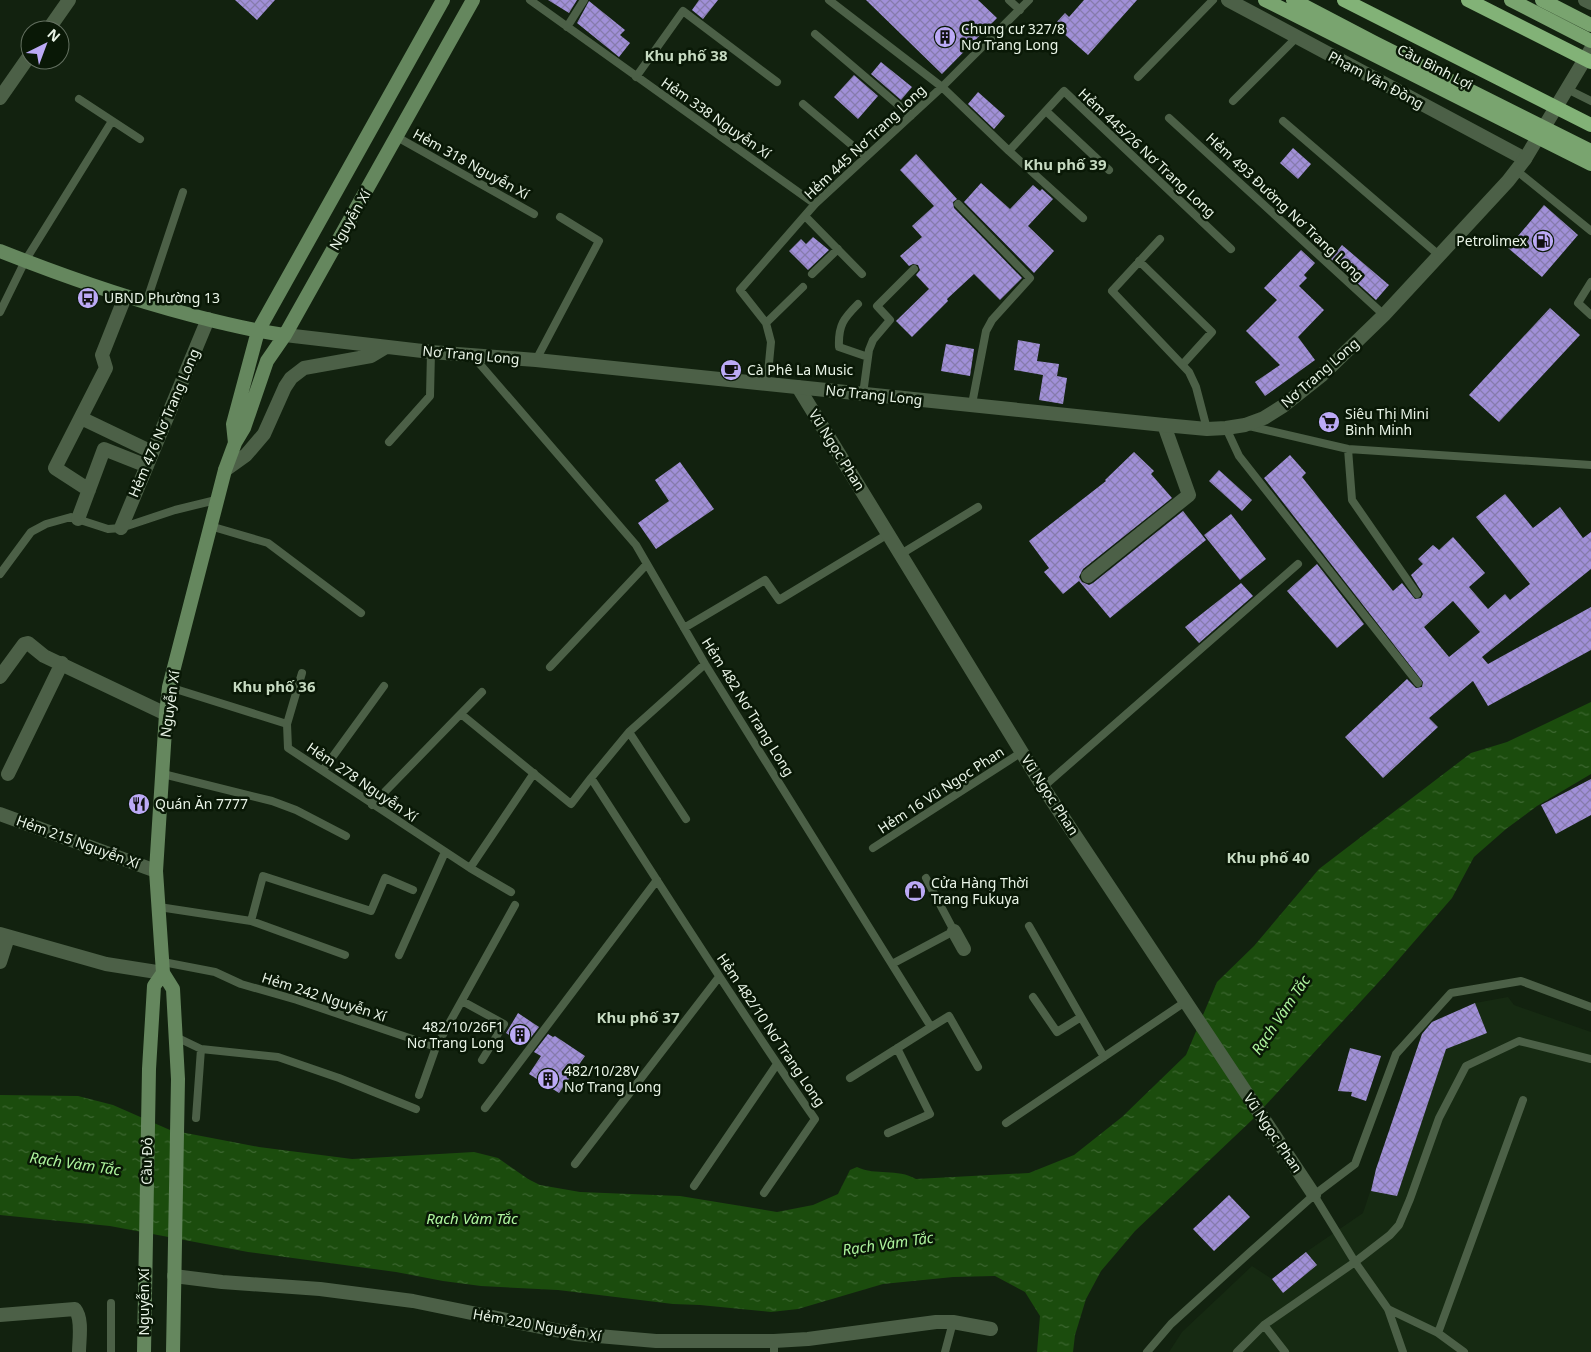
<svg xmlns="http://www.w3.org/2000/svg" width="1591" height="1352" font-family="'Noto Sans',sans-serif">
<defs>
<pattern id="water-ripples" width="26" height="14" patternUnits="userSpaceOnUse" patternTransform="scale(1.25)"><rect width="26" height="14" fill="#1b4c0d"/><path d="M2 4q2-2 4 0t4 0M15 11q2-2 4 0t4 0" fill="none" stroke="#3c6630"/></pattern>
<pattern id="building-cross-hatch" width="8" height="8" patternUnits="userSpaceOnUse" patternTransform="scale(1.25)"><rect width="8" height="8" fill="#a190d8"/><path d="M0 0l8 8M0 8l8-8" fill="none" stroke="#867bac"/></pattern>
</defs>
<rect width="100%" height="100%" fill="#12220f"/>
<!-- built -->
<path fill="#162a12" d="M1508 997 1514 1005 1591 1032V1352H1169L1182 1332 1252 1266 1272 1279 1306 1252 1363 1213 1425 1026 1475 1003Z"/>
<!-- water -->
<path fill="url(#water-ripples)" d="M1591 702V774L1537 806 1506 829 1474 857 1452 898 1386 974 1253 1119 1135 1231 1101 1271 1086 1299 1075 1335 1073 1352H1037L1040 1316 1025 1292 995 1276 953 1277 883 1284 798 1309 771 1312 700 1305 673 1304 558 1290 481 1286 443 1281 396 1272 248 1252 110 1226 0 1215V1095L78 1096 113 1105 170 1130 259 1147 352 1159 474 1152 498 1158 528 1179 540 1185 580 1192 680 1196 777 1212 813 1205 838 1194 850 1170 857 1167C876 1176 897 1168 916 1179L1029 1173 1074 1155 1122 1117 1186 1055 1217 982 1254 946 1319 869 1471 753 1507 742Z"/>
<!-- building -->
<path fill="url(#building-cross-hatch)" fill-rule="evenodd" d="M235 0H275L257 20Z
M548 0H577L569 13Z
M699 0H718L703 19 692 10Z
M866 0H978L997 18 942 74Z
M1084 0H1137L1088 55 1054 25 1065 13 1069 17Z
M589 1 625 30 620 35 630 43 619 57 577 23Z
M881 62 912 87 901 100 871 74Z
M854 75 878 96 858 119 834 97Z
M978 92 1005 116 994 129 968 104Z
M1293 148 1311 164 1298 179 1280 163Z
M916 154 957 199 953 202 954 208 1022 278 1000 300 974 274 947 299 948 301 912 337 896 321 929 289 916 275 920 270 918 265 913 264 909 266 900 256 922 237 912 226 934 206 900 170Z
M981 183 1010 209 1033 185 1040 191 1042 189 1053 199 1028 226 1054 251 1034 273 964 202Z
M1544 205 1578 235 1542 277 1508 248Z
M813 237 829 250 808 270 789 251 801 239 806 244Z
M1342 245 1389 285 1376 300 1331 259Z
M1301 250 1315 263 1304 275 1307 278 1299 286 1324 310 1298 337 1315 360 1265 396 1255 382 1280 365 1246 331 1277 300 1264 288Z
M1550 308 1580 335 1499 422 1469 395Z
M1018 340 1040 344 1037 361 1059 364 1057 376 1067 378 1063 404 1039 400 1043 375 1014 370Z
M946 344 974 349 970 376 941 371Z
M1134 452 1154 471 1151 474 1172 498 1083 569 1079 577 1082 582 1089 585 1093 583 1183 511 1206 540 1110 618 1079 581 1063 594 1044 572 1049 568 1029 541 1106 481 1105 480Z
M1290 455 1306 473 1302 477 1393 591 1402 583 1415 599 1421 598 1423 594 1411 575 1423 564 1418 559 1433 545 1439 550 1453 537 1485 573 1469 587 1488 609 1505 594 1510 600 1530 584 1476 517 1505 494 1533 528 1560 507 1583 538 1591 532V569L1482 657 1488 664 1591 607V650L1488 706 1473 681 1429 718 1438 727 1383 778 1345 737 1407 679 1416 688 1422 687 1423 682 1264 478ZM1453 601 1480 632 1449 657 1424 627Z
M680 462 714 509 656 549 638 523 669 501 655 480Z
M1219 470 1252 500 1242 511 1209 481Z
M1231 514 1266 559 1240 580 1204 535Z
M1317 564 1364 624 1337 648 1287 591Z
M1241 583 1253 596 1199 643 1185 627Z
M1591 779V815L1556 834 1541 805Z
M1475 1003 1487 1033 1446 1049 1397 1196 1371 1191 1376 1169 1422 1034 1432 1022Z
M518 1013 539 1027 525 1045 506 1033Z
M548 1034 553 1037 555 1036 585 1056 559 1093 529 1074 541 1056 534 1052Z
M1350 1048 1381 1056 1366 1101 1351 1096 1352 1092 1338 1091Z
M1229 1195 1250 1217 1214 1251 1193 1229Z
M1306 1252 1317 1265 1283 1293 1272 1279Z"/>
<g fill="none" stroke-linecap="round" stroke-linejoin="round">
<!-- service -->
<path stroke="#4c6047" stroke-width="8" d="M530 0 815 204
M829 0 942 87 1009 151 1064 91 1231 249
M1009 0 1020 10
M567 27 584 0
M815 34 911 116
M636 77 683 11 777 82
M1138 77 1213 0
M1567 89 1591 101
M79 99 140 139
M1233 101 1297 37
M803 104 866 157
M1046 111 1109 170
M1169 118 1384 315
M1283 121 1440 256
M397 137 534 214
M1009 151 1083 218
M1517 171 1591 231
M958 204 1030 278 992 320 986 331 972 404
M805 216 862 274
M1160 239 1112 291 1189 372 1196 387 1207 429
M1139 261 1212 332 1183 364
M812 274 838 249
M1591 282 1578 303 1591 315
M146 303 183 192
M858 304C844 318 838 325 839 347L868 357
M0 312 25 261 112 121
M766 323 803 287
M472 355 636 545 705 664 931 1027 949 1016 978 1067
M536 360 599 241 560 217
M767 384 771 342 766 323 740 290 815 204 942 87 1029 0
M863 394 869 350 873 340 890 320 877 306 914 269
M1249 426 1348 449 1591 465
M1226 428 1239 456 1418 683
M389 442 430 396 431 352
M1348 449 1352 500 1417 594
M210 526 268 543 361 613
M901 554 978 507
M0 574 31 532 46 524 71 517 108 529 121 528 175 510 216 500
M684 628 765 580 779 600 888 534
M705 664 629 732 591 778C665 892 737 1007 815 1119L764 1193
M550 667 647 564
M169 687 287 724 288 748 470 868 511 892
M461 714 571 804 591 778
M287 724 302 673
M629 732 686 819
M323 770 384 686
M163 774 272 801 296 810 346 836
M1043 787 1298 564
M372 805 482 692
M873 848 1022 752
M470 868 534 773
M159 907 251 921 345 955
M251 921 263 876 371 911 385 878 413 890
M1029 926 1104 1057
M399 955 445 852
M163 962 215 972 241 984 297 1000 436 1047 515 905
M892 964 954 931 926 878
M1033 997 1057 1032 1081 1017
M462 1001 504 1024 482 1060
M176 1037 201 1049 278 1057 339 1078 416 1109
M850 1078 931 1027
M419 1095 436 1047
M485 1108 657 880
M196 1118 201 1049
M1006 1123 1185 1002
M888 1133 930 1114 897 1048
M575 1164 719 977
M694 1186 777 1064
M1314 1195 1355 1262 1388 1309 1403 1352
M1388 1309 1438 1333 1464 1352
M1438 1333 1523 1100
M774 1341V1352
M111 1352V1303
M945 1352 953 1322
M1147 1352 1171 1324 1248 1254 1314 1195 1355 1164 1396 1054 1451 993 1521 981 1591 1007
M1237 1352 1264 1325
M1285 1352 1264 1325 1355 1262 1390 1235 1399 1225 1410 1199 1439 1118 1466 1066 1519 1041 1591 1059"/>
<!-- minor -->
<path stroke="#4c6047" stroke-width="14" d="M1228 0 1525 159
M1585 0 1591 3
M48 30 69 0
M0 98 30 55
M798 387 1043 787 1314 1195
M81 418 152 452
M89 490 55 468 106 368 102 355 125 297
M78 519 104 449 147 466
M121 528 208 319
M1088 576 1189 495 1164 425
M0 677 24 644 28 643 44 656 166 714
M8 774 62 663
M0 814 156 871
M954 931 964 949
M0 934 106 964 163 973
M0 962 8 937
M174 1276 222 1282 320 1289 413 1301 575 1334 656 1341H774L808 1339 936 1322H953L991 1329
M0 1315 75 1309C83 1319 79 1340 79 1352"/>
<!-- tertiary -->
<path stroke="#4c6047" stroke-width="14" d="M285 335 431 352 536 360 1164 425 1207 429 1226 428 1245 425 1264 418 1283 406 1322 375 1384 315 1508 181 1525 159 1591 49
M225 470 246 455 264 434 285 387 291 378 304 368 371 356 386 347"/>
<!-- secondary -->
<path stroke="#65875e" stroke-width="14" d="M0 251C63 276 126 298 191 315 222 323 253 331 285 335
M235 443 233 424 258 331 443 0
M144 1352 149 1069 154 986 163 973
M173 1352 178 1079 173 989 163 973 156 871 166 714 169 687 225 470 235 443 244 428 267 361 285 335 473 0"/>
<!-- primary -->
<path stroke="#79a46f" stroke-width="14" d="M1511 0 1591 41
M1542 0 1591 25"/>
<!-- primary-bridge -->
<path stroke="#79a46f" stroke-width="14" d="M1265 0 1591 164
M1293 0 1375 43 1591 151"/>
<!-- trunk-bridge -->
<path stroke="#82b277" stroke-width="14" d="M1344 0 1591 125
M1468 0 1591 62"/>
</g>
<!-- icons -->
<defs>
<g id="building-disc" transform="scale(1.125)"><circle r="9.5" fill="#bcaaf6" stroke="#091806"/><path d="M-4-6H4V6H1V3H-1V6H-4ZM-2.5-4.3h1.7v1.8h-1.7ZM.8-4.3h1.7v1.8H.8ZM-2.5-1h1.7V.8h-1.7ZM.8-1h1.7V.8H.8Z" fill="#111"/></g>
<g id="fuel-disc" transform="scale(1.125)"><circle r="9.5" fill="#bcaaf6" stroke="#091806"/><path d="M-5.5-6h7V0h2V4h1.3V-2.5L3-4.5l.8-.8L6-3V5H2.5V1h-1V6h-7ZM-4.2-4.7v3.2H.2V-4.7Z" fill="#111"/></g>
<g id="bus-disc" transform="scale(1.125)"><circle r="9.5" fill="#bcaaf6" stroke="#091806"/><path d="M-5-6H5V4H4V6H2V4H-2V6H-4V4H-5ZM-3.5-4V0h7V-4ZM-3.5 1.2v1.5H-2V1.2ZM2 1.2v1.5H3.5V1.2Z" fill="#111"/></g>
<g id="cafe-disc" transform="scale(1.125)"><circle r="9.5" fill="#bcaaf6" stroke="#091806"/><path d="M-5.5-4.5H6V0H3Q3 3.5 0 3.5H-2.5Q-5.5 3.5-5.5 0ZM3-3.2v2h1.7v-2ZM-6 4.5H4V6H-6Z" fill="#111"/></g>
<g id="supermarket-disc" transform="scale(1.125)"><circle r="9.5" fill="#bcaaf6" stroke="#091806"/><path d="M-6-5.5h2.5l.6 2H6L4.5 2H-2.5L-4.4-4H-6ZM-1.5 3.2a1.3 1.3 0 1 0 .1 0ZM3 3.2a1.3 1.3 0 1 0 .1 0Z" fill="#111"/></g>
<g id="restaurant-disc" transform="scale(1.125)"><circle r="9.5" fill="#bcaaf6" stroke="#091806"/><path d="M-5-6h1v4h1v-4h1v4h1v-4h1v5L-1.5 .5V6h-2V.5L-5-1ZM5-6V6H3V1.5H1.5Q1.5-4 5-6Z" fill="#111"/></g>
<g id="shop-disc" transform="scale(1.125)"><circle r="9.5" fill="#bcaaf6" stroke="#091806"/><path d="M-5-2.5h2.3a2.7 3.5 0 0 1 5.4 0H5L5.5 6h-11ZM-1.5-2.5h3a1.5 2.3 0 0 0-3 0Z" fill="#111"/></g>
</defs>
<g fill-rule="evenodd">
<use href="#building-disc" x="945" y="37"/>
<use href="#fuel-disc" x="1543" y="241"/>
<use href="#bus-disc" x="88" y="298"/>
<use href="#cafe-disc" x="731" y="370"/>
<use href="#supermarket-disc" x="1329" y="422"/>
<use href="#restaurant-disc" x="139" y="804"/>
<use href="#shop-disc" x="915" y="891"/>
<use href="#building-disc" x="520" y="1035"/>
<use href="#building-disc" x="548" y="1079"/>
</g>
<g text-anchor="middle" stroke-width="5" stroke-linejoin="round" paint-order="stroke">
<!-- poi labels -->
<g font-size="14" fill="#e9f4e7" stroke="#091806" text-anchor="start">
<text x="961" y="34">Chung cư 327/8<tspan x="961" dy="16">Nơ Trang Long</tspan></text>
<text x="1527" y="246" text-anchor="end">Petrolimex</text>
<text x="104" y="303">UBND Phường 13</text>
<text x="747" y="375">Cà Phê La Music</text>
<text x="1345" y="419">Siêu Thị Mini<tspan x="1345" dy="16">Bình Minh</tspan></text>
<text x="155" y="809">Quán Ăn 7777</text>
<text x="931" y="888">Cửa Hàng Thời<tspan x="931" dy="16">Trang Fukuya</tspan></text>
<text x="504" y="1032" text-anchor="end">482/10/26F1<tspan x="504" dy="16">Nơ Trang Long</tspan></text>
<text x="564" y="1076">482/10/28V<tspan x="564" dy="16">Nơ Trang Long</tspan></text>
</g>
<!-- street labels -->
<g font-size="14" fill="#e9f4e7" stroke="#091806">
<text transform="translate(1435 67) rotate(27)" y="5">Cầu Bình Lợi</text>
<text transform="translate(1376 80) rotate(28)" y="5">Phạm Văn Đồng</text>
<text transform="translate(716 118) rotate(35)" y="5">Hẻm 338 Nguyễn Xí</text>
<text transform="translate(865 142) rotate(-43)" y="5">Hẻm 445 Nơ Trang Long</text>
<text transform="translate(1147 153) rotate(43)" y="5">Hẻm 445/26 Nơ Trang Long</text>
<text transform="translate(471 164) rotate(29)" y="5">Hẻm 318 Nguyễn Xí</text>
<text transform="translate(1285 207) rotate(43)" y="5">Hẻm 493 Đường Nơ Trang Long</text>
<text transform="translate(350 220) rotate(-60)" y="5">Nguyễn Xí</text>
<text transform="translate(471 355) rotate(5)" y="5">Nơ Trang Long</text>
<text transform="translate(1320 373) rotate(-41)" y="5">Nơ Trang Long</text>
<text transform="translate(874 395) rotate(6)" y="5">Nơ Trang Long</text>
<text transform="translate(164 423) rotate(-67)" y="5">Hẻm 476 Nơ Trang Long</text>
<text transform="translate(837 450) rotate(58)" y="5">Vũ Ngọc Phan</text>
<text transform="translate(170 704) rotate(-82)" y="5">Nguyễn Xí</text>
<text transform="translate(748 707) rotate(58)" y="5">Hẻm 482 Nơ Trang Long</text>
<text transform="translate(362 782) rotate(34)" y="5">Hẻm 278 Nguyễn Xí</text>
<text transform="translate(941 790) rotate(-33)" y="5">Hẻm 16 Vũ Ngọc Phan</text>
<text transform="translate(1050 795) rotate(57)" y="5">Vũ Ngọc Phan</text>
<text transform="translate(78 842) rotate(20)" y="5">Hẻm 215 Nguyễn Xí</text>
<text transform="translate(324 997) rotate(18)" y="5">Hẻm 242 Nguyễn Xí</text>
<text transform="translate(771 1030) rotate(56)" y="5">Hẻm 482/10 Nơ Trang Long</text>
<text transform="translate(1273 1133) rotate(56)" y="5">Vũ Ngọc Phan</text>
<text transform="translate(147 1161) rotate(-89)" y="5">Cầu Đỏ</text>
<text transform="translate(144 1302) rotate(-90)" y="5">Nguyễn Xí</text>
<text transform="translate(537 1325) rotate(10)" y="5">Hẻm 220 Nguyễn Xí</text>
</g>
<!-- neighbourhood labels -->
<g font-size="15" font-weight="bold" fill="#c6dac1" stroke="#091806">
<text x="686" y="61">Khu phố 38</text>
<text x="1065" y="170">Khu phố 39</text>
<text x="274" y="692">Khu phố 36</text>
<text x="1268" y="863">Khu phố 40</text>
<text x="638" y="1023">Khu phố 37</text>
</g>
<!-- water labels -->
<g font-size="15" font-style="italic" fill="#aef59e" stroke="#091806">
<text transform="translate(1281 1015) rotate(-56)" y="5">Rạch Vàm Tắc</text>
<text transform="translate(75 1164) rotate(8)" y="5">Rạch Vàm Tắc</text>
<text x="472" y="1224">Rạch Vàm Tắc</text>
<text transform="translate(888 1244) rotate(-8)" y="5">Rạch Vàm Tắc</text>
</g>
</g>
<!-- north arrow -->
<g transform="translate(45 45) rotate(42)"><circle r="24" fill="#091806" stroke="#637060"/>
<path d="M0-4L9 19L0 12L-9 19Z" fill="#bcaaf6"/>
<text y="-8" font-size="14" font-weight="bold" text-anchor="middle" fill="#e9f4e7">N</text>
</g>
</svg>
